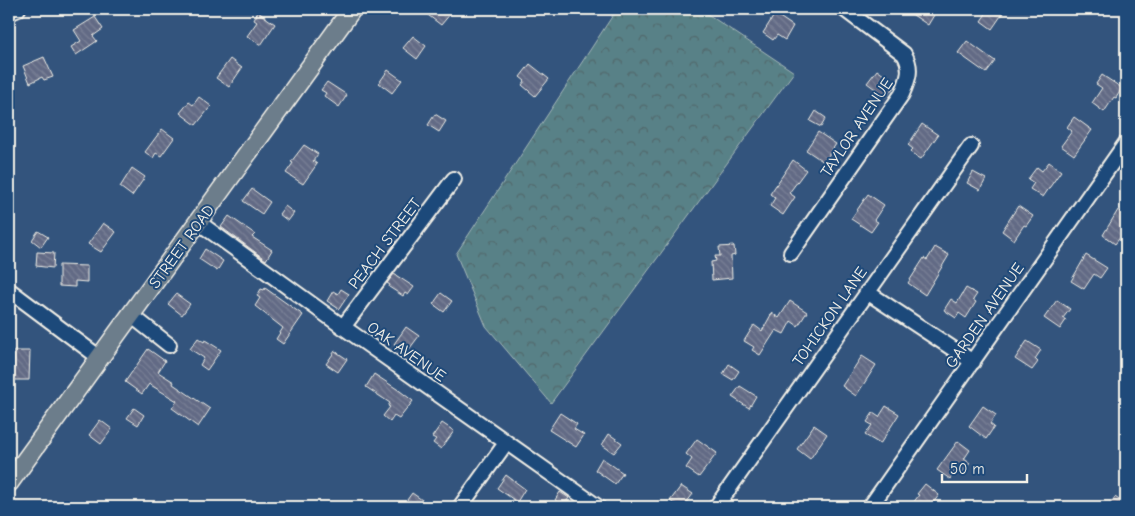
<svg xmlns="http://www.w3.org/2000/svg" width="1135" height="516" font-family="'Comic Neue',sans-serif">
<defs>
<pattern id="forest-crowns" width="20" height="18" patternUnits="userSpaceOnUse" patternTransform="scale(1.25)"><rect width="20" height="18" fill="#588187"/><path d="M2 6a3 3 0 1 1 6 0M12 15a3 3 0 1 1 6 0" fill="none" stroke="#51676a"/></pattern>
<pattern id="building-back-hatch" width="6" height="6" patternUnits="userSpaceOnUse" patternTransform="scale(1.25)"><rect width="6" height="6" fill="#626a85"/><path d="M-1 5l2 2M0 0l6 6M5-1l2 2" fill="none" stroke="#798096"/></pattern>
</defs>
<rect width="100%" height="100%" fill="#33547d"/>
<filter id="ink" filterUnits="userSpaceOnUse"><feTurbulence type="fractalNoise" baseFrequency=".02" numOctaves="2"/><feDisplacementMap in="SourceGraphic" scale="10" xChannelSelector="R" yChannelSelector="G"/><feConvolveMatrix kernelMatrix="1 2 1 2 8 2 1 2 1" color-interpolation-filters="sRGB"/></filter>
<g filter="url(#ink)">
<!-- forest -->
<path fill="url(#forest-crowns)" stroke="#a6b9b8" d="M617 9H700L794 72 551 403 486 326 456 254Z"/>
<!-- building -->
<path fill="url(#building-back-hatch)" stroke="#f4f1e8" d="M420 9H445L451 13 441 25Z
M904 9H926L934 15 928 25Z
M989 9H998L1003 13 992 29 981 21Z
M258 12 275 24 261 45 247 36 257 22 254 20Z
M775 14 793 26 785 40 777 35 773 40 763 33Z
M95 17 103 29 93 36 97 41 76 55 71 47 81 41 74 30Z
M413 36 426 46 417 59 403 48Z
M967 41 995 61 986 73 958 53Z
M44 57 53 77 44 80 42 77 30 83 23 66Z
M230 59 242 68 229 87 216 78Z
M530 64 549 79 535 96 522 85 525 81 520 77Z
M388 70 402 80 392 93 379 83Z
M877 70 896 84 886 97 867 83Z
M1102 75 1122 88 1116 98 1114 97 1104 112 1092 103 1102 88 1096 84Z
M327 82 347 95 339 107 324 96 326 93 321 90Z
M199 97 211 106 196 125 180 113 189 102 193 105Z
M816 111 826 118 821 127 810 121Z
M435 114 446 121 439 132 428 125Z
M1074 117 1092 130 1074 155 1061 146 1072 131 1067 127Z
M922 124 938 135 921 159 910 152 913 149 908 145Z
M162 129 174 138 161 156 156 153 153 158 145 152Z
M818 132 836 144 824 162 806 150Z
M304 145 318 154 313 161 317 164 303 184 286 173 293 163 291 162Z
M793 160 806 170 789 193 795 197 783 215 770 206 775 198 770 194Z
M1049 162 1061 171 1043 197 1030 189 1034 183 1028 179 1037 167 1042 171Z
M132 168 145 177 132 196 120 187Z
M973 172 986 179 980 190 967 183Z
M252 189 270 202 262 214 243 201Z
M868 194 884 205 874 220 878 222 871 232 851 219Z
M285 206 294 213 288 221 279 214Z
M1018 206 1033 216 1026 226 1024 225 1014 240 1002 231Z
M1118 210 1126 215V230L1115 244 1103 235Z
M229 216 255 234 252 237 272 250 266 260 221 227Z
M103 223 116 232 101 252 88 244Z
M38 231 48 237 41 247 32 240Z
M734 246 735 255 731 256 732 278 712 280 711 262 716 261 715 256H720L719 247Z
M935 247 949 255 925 295 908 283 924 258 927 260Z
M205 249 223 261 217 271 199 259Z
M37 252 54 253 53 268 36 266Z
M1086 255 1107 268 1100 278 1094 274 1084 289 1071 281Z
M59 265 87 266V282L75 281V287L59 286Z
M394 274 414 287 408 295 405 293 403 296 389 287 390 285 387 283Z
M265 288 303 315 283 344 276 339 283 328 255 306 260 298 257 296 261 289 264 290Z
M966 288 977 294 973 300 976 302 966 318 959 313 956 318 944 310 951 299 957 303Z
M341 289 349 294 339 309 327 301 333 291 338 294Z
M441 293 452 301 444 312 433 304Z
M176 294 190 304 182 315 168 304Z
M1057 300 1070 309 1063 318 1066 320 1060 329 1044 318Z
M790 301 807 312 798 326 791 321 784 334 776 330 760 355 752 350 754 347 744 341 754 325 762 331 772 313 779 318Z
M406 327 419 336 407 352 394 344Z
M198 338 204 342 205 340 221 350 207 370 200 365 204 358 190 349Z
M1027 341 1041 350 1035 359 1038 362 1032 370 1015 359Z
M148 349 165 361 158 372 174 382 173 384 210 409 198 427 172 408 177 401 149 384 142 394 125 382Z
M14 351H30L29 380H13Z
M335 351 347 359 338 372 326 364Z
M862 356 876 365 856 396 842 386Z
M729 364 739 371 733 380 723 374Z
M374 374 400 391 413 401 399 419 394 416 390 422 383 416 390 407 388 406 390 403 366 387Z
M740 386 756 396 749 408 732 397Z
M886 406 899 414 880 444 865 435 872 425 867 422 873 413 879 417Z
M983 406 996 415 990 424 994 427 986 439 969 426Z
M134 408 144 415 138 425 127 418Z
M560 413 577 424 574 429 584 435 576 447 549 430Z
M100 420 112 429 101 444 89 435Z
M442 423 454 431 441 449 433 443 436 439 432 437Z
M814 425 827 434 810 459 797 449Z
M609 434 622 443 614 453 602 445Z
M697 439 717 453 699 477 686 468 692 459 686 454Z
M958 441 970 450 964 459 970 463 962 474 956 470 950 479 937 470Z
M602 458 623 473 615 484 595 470Z
M506 475 525 489 517 502 497 488Z
M925 484 939 495 930 507H910L919 495 917 494Z
M681 486 693 494 683 507H679L670 501Z
M560 492 569 498 563 506 555 500Z
M412 493 432 507H402Z
M1115 497 1126 505V507H1108Z"/>
<g fill="none" stroke-linecap="round" stroke-linejoin="round">
<!-- minor casing -->
<g stroke="#f4f1e8" stroke-width="18">
<path id="minor" d="M9 13 18 9
M198 222 343 327 598 507
M791 253 902 94C908 80 913 68 904 54L844 9
M9 290 100 358
M867 292 973 362
M131 315 169 345
M343 327 454 179
M460 507 506 443
M716 507 971 146
M870 507 1126 143"/>
</g>
<!-- major casing -->
<g stroke="#f4f1e8" stroke-width="21">
<path id="major" d="M9 483 352 9"/>
</g>
<!-- minor -->
<use href="#minor" stroke="#1f4a7a" stroke-width="14"/>
<!-- major -->
<use href="#major" stroke="#6c7d8b" stroke-width="18"/>
</g>
</g>
<g text-anchor="middle" stroke-width="4" stroke-linejoin="round" paint-order="stroke">
<!-- street labels -->
<g font-size="16" fill="#f4f1e8" stroke="#1f4a7a">
<text transform="translate(856 127) rotate(-56)" y="6">TAYLOR AVENUE</text>
<text transform="translate(384 243) rotate(-53)" y="6">PEACH STREET</text>
<text transform="translate(181 246) rotate(-54)" y="6">STREET ROAD</text>
<text transform="translate(984 315) rotate(-55)" y="6">GARDEN AVENUE</text>
<text transform="translate(829 316) rotate(-55)" y="6">TOHICKON LANE</text>
<text transform="translate(407 351) rotate(35)" y="6">OAK AVENUE</text>
</g>
</g>
<!-- margin -->
<rect width="1135" height="516" fill="none" stroke="#1f4a7a" stroke-width="30"/>
<rect x="15" y="15" width="1105" height="486" fill="none" stroke="#f4f1e8" stroke-width="2" filter="url(#ink)"/>
<!-- scale -->
<path d="M942 474v8h85v-8" fill="none" stroke="#f4f1e8" stroke-width="2.5"/>
<text x="950" y="474" font-size="15" fill="#f4f1e8" stroke="#1f4a7a" stroke-width="4" paint-order="stroke">50 m</text>
</svg>
